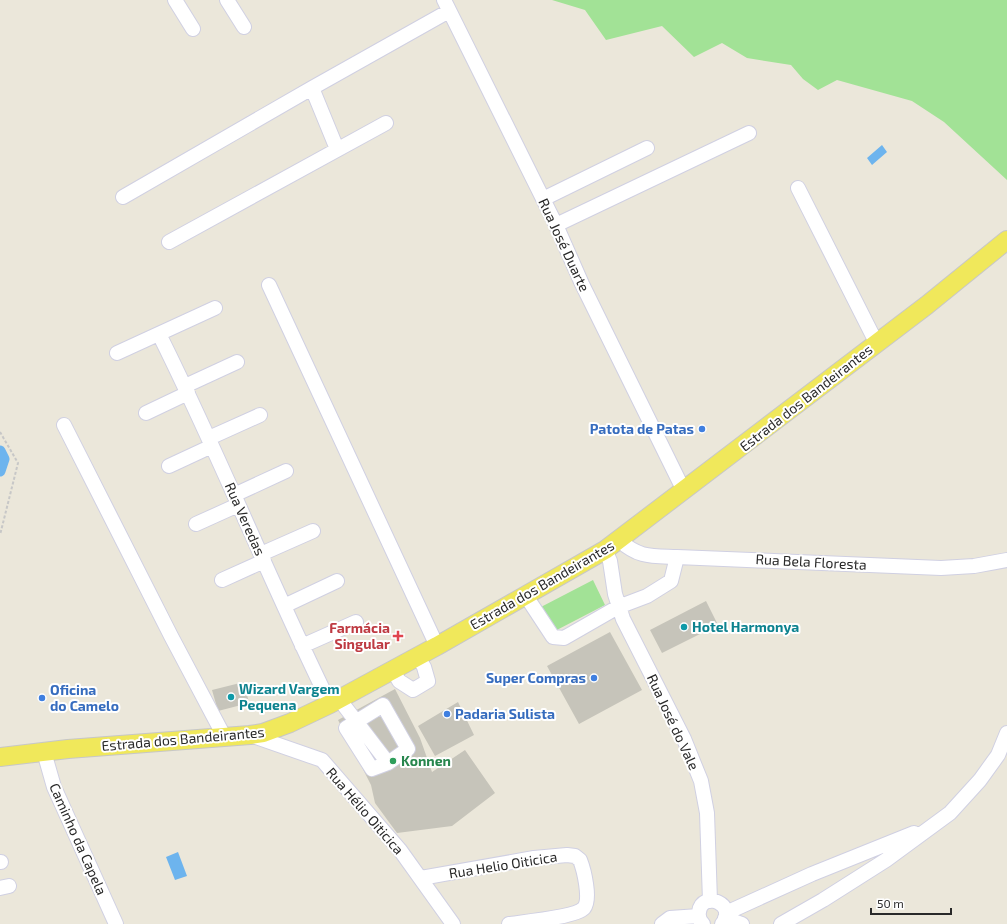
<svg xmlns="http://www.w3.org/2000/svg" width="1007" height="924" font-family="'Exo 2',sans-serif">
<rect width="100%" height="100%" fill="#ebe7da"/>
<!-- green -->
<path fill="#a2e296" d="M552 0H1007V180L944 122 912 101 837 80 818 90 803 79 791 65 747 58 722 43 694 57 662 26 606 40 585 10Z
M593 580 605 605 551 633 539 608Z"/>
<!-- water -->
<path fill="#6db4ee" d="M882 145 887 152 872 165 867 158Z
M178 852 187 876 175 880 166 857Z"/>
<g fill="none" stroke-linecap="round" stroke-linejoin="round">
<!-- canal -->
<path stroke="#6db4ee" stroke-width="11" d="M0 451 4 459 0 471"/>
</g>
<!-- building -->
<path fill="#c6c4ba" d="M706 601 718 625 662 653 650 630Z
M610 632 642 690 579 724 547 666Z
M244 682 249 703 218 711 212 690Z
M395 689 420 738 432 772 465 750 495 793 452 826 397 833 375 803 371 785 338 720Z
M458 702 474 735 435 756 418 726Z"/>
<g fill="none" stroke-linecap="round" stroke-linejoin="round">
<!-- minor casing -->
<g stroke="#d0d0e2" stroke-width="16">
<path id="minor" d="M175 0 193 29
M227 0 244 27
M444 0 556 225 582 284 684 491
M312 88 337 149
M798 188 877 344
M123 197 312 88 449 11
M543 199 647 148
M556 225 749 133
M169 242 386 123
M269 285 437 646
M159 334C220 456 270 582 330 704
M117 353 215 308
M185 386 237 362
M146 413 188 393
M64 425 171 636 225 738
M209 438 260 415
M169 466 212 446
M234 495 286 471
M196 524 238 505
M619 540C639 558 651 556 677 557L941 568 974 566 1007 560
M605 550 610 561 615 594 623 619 684 739 701 781 707 813 710 901
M261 554 313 531
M222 580 264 561
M526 596 553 637 564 638 618 607 647 596 671 581 677 557
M284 606 337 581
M302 646 356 622
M393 670 399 681 413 690 428 681 424 667 418 657
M339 699C355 720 372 742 388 763L408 749 383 705 346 728 372 769 388 763
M250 735 322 760 400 850 453 924
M44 752 54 787 116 924
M0 862H1
M421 878 534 858 567 855 575 856 580 860C584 870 591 899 584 908 576 917 523 922 509 924
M0 888 9 886
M726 913 812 874 914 833
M725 918 742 924
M662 924 670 918 699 916
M703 924C700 921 698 917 699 912 702 889 739 905 722 924
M781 924 823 900 886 860 950 813 980 780 998 755 1007 733"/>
</g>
<!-- major casing -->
<g stroke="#c7c7c7" stroke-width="20">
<path id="major" d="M0 757 68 749 250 735 263 733 290 723 330 704 437 646 605 550 927 305 1007 240"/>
</g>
<!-- path -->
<path stroke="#c7c7c7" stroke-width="2" stroke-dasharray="3 2" stroke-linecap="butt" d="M0 432 18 463 0 535"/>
<!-- minor -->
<use href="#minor" stroke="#fff" stroke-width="14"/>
<!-- major -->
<use href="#major" stroke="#f0e85b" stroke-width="18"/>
</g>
<!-- markers -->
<g fill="#3f7fe0" stroke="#fff" stroke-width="1.5">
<circle cx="702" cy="429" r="4"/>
<circle cx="594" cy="678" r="4"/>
<circle cx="42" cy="698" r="4"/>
<circle cx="447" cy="714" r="4"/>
</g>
<g fill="#0f9aa8" stroke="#fff" stroke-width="1.5">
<circle cx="684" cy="627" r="4"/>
<circle cx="231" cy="697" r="4"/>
</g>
<path fill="#e0444e" stroke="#fff" stroke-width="1.5" d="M396 630h4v4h4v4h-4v4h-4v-4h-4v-4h4z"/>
<circle fill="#2e9e5b" stroke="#fff" stroke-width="1.5" cx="393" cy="761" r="4"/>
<g text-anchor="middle" stroke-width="4" stroke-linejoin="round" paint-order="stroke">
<!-- street labels -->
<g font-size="14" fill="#292929" stroke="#fff">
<text transform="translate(564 245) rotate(65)" y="5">Rua José Duarte</text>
<text transform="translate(806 398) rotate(-38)" y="5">Estrada dos Bandeirantes</text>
<text transform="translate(245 519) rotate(66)" y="5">Rua Veredas</text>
<text transform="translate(811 562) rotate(3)" y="5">Rua Bela Floresta</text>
<text transform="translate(542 585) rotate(-30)" y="5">Estrada dos Bandeirantes</text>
<text transform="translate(673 722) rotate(65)" y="5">Rua José do Vale</text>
<text transform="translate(183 739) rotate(-5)" y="5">Estrada dos Bandeirantes</text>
<text transform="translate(365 811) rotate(49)" y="5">Rua Hélio Oiticica</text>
<text transform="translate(78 839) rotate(66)" y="5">Caminho da Capela</text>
<text transform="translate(503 865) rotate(-9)" y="5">Rua Helio Oiticica</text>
</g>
<!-- shop labels -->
<g font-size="14" font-weight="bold" fill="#366cbe" stroke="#fff" text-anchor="end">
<text x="694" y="434">Patota de Patas</text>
<text x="586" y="683">Super Compras</text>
<text x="50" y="695" text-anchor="start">Oficina<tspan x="50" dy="16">do Camelo</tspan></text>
<text x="455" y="719" text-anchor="start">Padaria Sulista</text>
</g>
<!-- culture labels -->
<g font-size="14" font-weight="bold" fill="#0d838f" stroke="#fff" text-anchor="start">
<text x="692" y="632">Hotel Harmonya</text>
<text x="239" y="694">Wizard Vargem<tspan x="239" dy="16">Pequena</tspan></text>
</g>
<!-- health labels -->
<g font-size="14" font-weight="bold" fill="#be3a42" stroke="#fff" text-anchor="end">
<text x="390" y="633">Farmácia<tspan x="390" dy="16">Singular</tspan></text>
</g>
<!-- leisure labels -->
<g font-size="14" font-weight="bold" fill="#27864d" stroke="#fff" text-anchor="start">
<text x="401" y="766">Konnen</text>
</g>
</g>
<!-- scale -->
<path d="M871 908v6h80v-6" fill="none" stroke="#292929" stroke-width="2"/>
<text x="877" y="908" font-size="12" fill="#292929" stroke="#ffffff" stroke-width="3" paint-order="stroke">50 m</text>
</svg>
